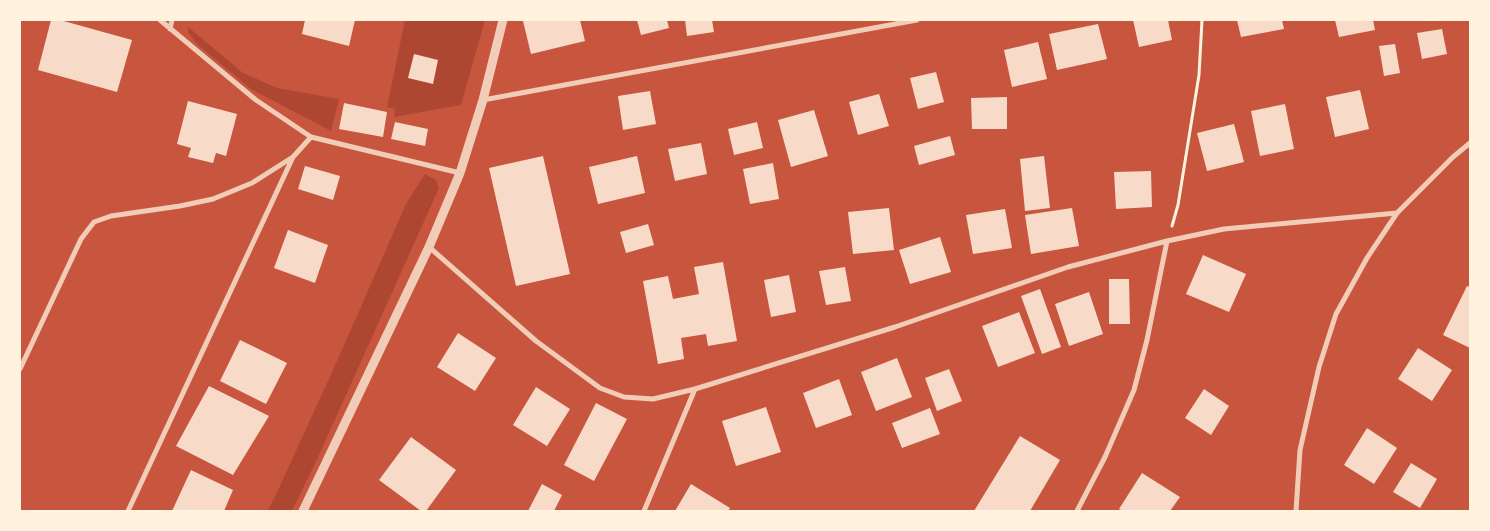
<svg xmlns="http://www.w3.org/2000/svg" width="1490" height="531" font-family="'Alegreya Sans',sans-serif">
<rect width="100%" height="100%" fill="#c8553d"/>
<!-- green -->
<path fill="#ae4732" d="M405 20H485L461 105 394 117 395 109 387 107Z
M188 27 243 73 277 88 339 99 331 131 251 89 198 45 188 32Z
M425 174 436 180 439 188 319 455 292 511H267L274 499 338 359 406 204Z"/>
<!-- building -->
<path fill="#f7dbc8" d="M51 20H60L132 40 117 92 38 70Z
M305 20H355L349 46 302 34Z
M527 20H580L585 41 531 54 523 21Z
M637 20H667L669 28 641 35Z
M685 20H712L714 32 687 36Z
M1133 20H1168L1172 40 1139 47Z
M1237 20H1282L1284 29 1241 37Z
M1335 20H1373L1375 30 1339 37Z
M1098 24 1107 59 1057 70 1049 34Z
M1442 29 1447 54 1422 59 1417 33Z
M1038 42 1047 79 1012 87 1004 50Z
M1395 44 1400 73 1384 76 1379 46Z
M414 54 438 60 433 84 408 78Z
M936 72 944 102 918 109 910 78Z
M1360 90 1369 129 1335 137 1326 97Z
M650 91 656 124 623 130 618 96Z
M879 94 889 126 858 135 849 102Z
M1007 97V129H972L971 98Z
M188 101 237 114 226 156 216 153 213 163 188 157 191 148 177 144Z
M344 103 387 112 383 137 339 129Z
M1285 104 1294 149 1260 156 1251 111Z
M814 110 828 156 791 167 778 120Z
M395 122 428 129 425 146 391 139Z
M757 122 763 148 734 155 728 129Z
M1234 124 1244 162 1207 171 1197 133Z
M950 136 955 155 919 165 914 146Z
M701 143 707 174 675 181 668 149Z
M543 156 570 274 516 286 489 168Z
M637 156 645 193 598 204 589 167Z
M1044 156 1050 208 1025 211 1020 159Z
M773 163 779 199 750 204 743 169Z
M305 166 340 176 333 200 298 189Z
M1151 171 1152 207 1116 209 1114 172Z
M889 208 894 250 853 254 848 212Z
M1072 208 1079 246 1031 254 1025 215Z
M1005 209 1012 248 973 254 966 215Z
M648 224 654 245 626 253 620 232Z
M288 230 328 245 315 283 274 268Z
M940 237 951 272 910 284 899 250Z
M1203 255 1246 274 1229 312 1186 294Z
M723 262 737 341 708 346 706 334 681 338 684 359 658 364 643 281 668 276 673 299 699 294 694 267Z
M845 267 851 301 826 305 819 271Z
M789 275 796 312 771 317 764 280Z
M1109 279H1129L1130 324H1109Z
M1467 286 1470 287V348L1443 335Z
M1040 289 1061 347 1042 354 1021 296Z
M1089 292 1103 334 1069 346 1055 304Z
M1019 312 1035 353 998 367 982 326Z
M458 333 496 358 475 391 437 367Z
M240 340 287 363 266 404 220 381Z
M1418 348 1452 370 1432 401 1398 379Z
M897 358 912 397 876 411 861 372Z
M949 369 962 401 937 411 925 378Z
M839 379 852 415 816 428 803 393Z
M209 386 269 416 233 475 176 446Z
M536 387 570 409 547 446 513 425Z
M1204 389 1229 406 1211 435 1185 418Z
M596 403 627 419 594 481 564 465Z
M766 407 781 452 736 466 722 421Z
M930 408 940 434 902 448 892 423Z
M1367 428 1397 448 1374 484 1344 465Z
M1020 436 1060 460 1030 511H974Z
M411 437 456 470 426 511H421L379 480Z
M1411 463 1437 479 1420 508 1393 492Z
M191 470 233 490 224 511H172Z
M1142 473 1180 497 1170 511H1123L1119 509Z
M542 484 562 495 554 511H528Z
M691 484 730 508 728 511H675Z"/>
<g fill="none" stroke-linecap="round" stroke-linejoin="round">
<!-- path -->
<path stroke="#fff3e0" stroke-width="3" d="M1172 226 1178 205 1199 75 1202 20"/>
<!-- minor -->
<path stroke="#f1ccb7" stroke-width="5" d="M160 20 256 100 311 137 460 173
M170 29 172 20
M483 100 917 20
M429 247 536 341 600 388 624 397 653 399 695 389 895 327 1068 267 1167 241 1224 229 1397 213
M20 369 81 239 94 222 111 216 180 206 213 199 252 183 293 157 311 137
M128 511 293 157
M644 511 695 389
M1077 511 1105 457 1134 390 1147 340 1167 241
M1296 511 1300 450 1319 367 1336 314 1367 258 1397 213 1453 157 1470 143"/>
<!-- tertiary -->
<path stroke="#f1ccb7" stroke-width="9" d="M303 511 429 247 460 173 483 100 503 20"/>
</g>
<!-- border -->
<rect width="1490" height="531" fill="none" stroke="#fff3e0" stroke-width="42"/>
</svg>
